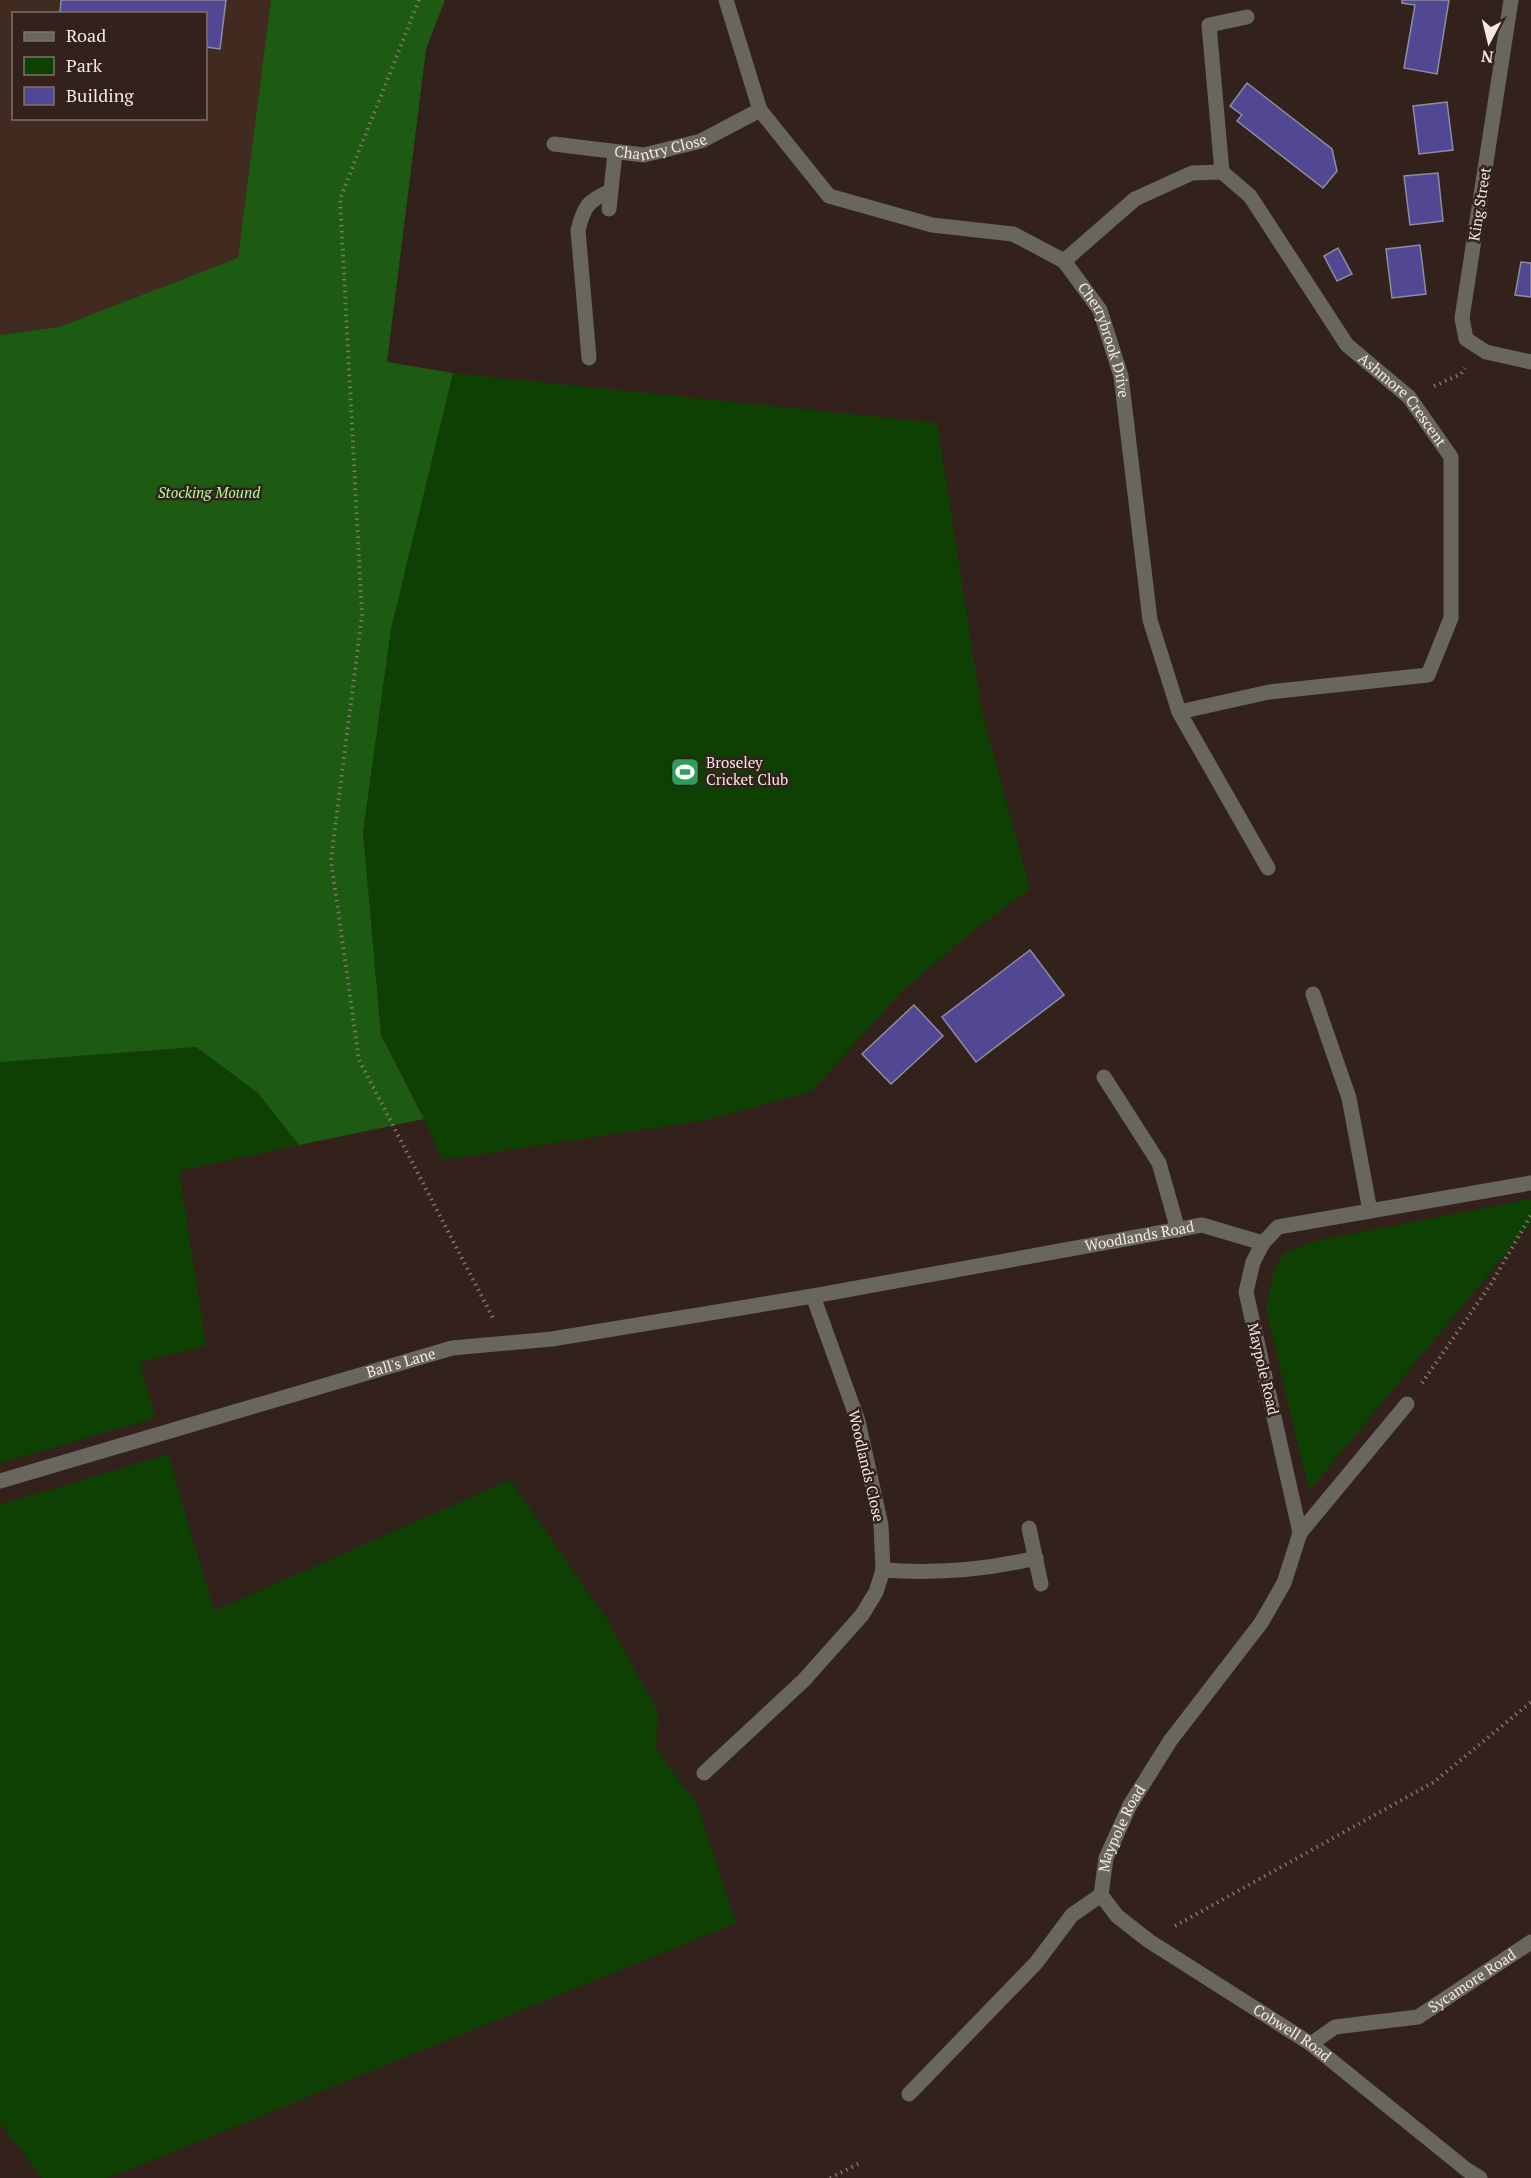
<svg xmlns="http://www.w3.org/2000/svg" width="1531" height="2178" font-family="'PT Serif',serif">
<rect width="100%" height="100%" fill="#33221b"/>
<!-- built -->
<path fill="#412a20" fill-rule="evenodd" d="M0 0H271L239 258 59 327 0 335ZM14 14H206V118H14Z"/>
<!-- green -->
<path fill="#0e4004" d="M453 373 937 423 982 712 1030 889 974 930 902 991 812 1091 707 1120 442 1160 424 1119 381 1035 363 832 391 629Z
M196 1047 258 1093 299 1145 179 1171 206 1346 140 1362 155 1418 0 1463V1062Z
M1531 1199V1223L1309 1491 1266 1309 1273 1273 1284 1253 1311 1242Z
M168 1454 214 1611 510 1480 608 1621 658 1712 656 1749 698 1806 736 1923 108 2178H42L0 2123V1505Z"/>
<!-- forest -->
<path fill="#1e5b12" d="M271 0H445L426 49 387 362 453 373 391 629 363 832 381 1035 424 1119 299 1145 258 1093 196 1047 0 1062V335L59 327 238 258Z"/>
<!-- building -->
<path fill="#514793" stroke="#8d8da0" stroke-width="1.5" d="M61 0H226L220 49 206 47V14H60Z
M1402 0H1449L1437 74 1404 68 1415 5 1402 3Z
M1247 83 1332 149 1337 171 1323 188 1237 121 1242 115 1230 106Z
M1447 102 1453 150 1419 154 1413 106Z
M1438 173 1443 221 1410 225 1404 176Z
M1420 245 1426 294 1392 298 1386 249Z
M1338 248 1352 274 1337 281 1324 256Z
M1521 262 1531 263V297L1515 295Z
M1030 950 1064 995 976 1062 942 1017Z
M914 1005 943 1036 891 1084 862 1054Z"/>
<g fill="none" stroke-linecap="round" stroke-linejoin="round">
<!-- path -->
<path stroke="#82736d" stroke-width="4" stroke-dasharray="1.5 4.5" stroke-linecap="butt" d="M419 0 340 199 362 615 331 860 359 1060 493 1318
M1434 386 1461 374 1465 368
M1422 1383 1491 1284 1531 1215
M1175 1926 1434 1782 1531 1702
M830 2178 862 2162"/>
<!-- service -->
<path stroke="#68665e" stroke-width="15" d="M1222 172 1209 25 1247 17
M589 358 578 230C584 206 588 201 610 191
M1313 994 1349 1098 1370 1211
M1104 1077 1159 1163 1178 1230"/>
<!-- minor -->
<g stroke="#68665e" stroke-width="15">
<path id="s1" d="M726 0 760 110 829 196 932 225 1013 234 1064 261 1100 310 1121 376 1150 620 1179 712 1268 868"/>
<path d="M1511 0 1462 318 1466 339 1486 352 1531 362"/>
<path id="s2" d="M554 144 644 155 701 141 760 110"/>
<path d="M609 209 615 153"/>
<path id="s3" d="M1064 261 1135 199 1192 173 1222 172 1250 196 1347 345 1409 397 1451 457V618L1428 675 1269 692 1179 712"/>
<path id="s4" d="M0 1481 452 1348 552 1339 813 1296 1202 1225 1263 1243 1278 1227 1531 1183"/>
<path d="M1029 1528 1041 1584"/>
<path d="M1300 1533 1407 1404"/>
<path d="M883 1570C935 1574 985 1570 1036 1558"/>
<path d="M704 1773 804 1680 862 1615 876 1592 883 1570 881 1525 858 1421 813 1296"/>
<path id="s5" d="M1101 1895 1117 1916 1149 1941 1311 2044 1467 2170 1480 2178"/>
<path id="s6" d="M1311 2044 1335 2027 1418 2017 1531 1942"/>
<path id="s7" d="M909 2094 1036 1963 1072 1915 1101 1895 1106 1858 1130 1805 1170 1741 1261 1623 1284 1583 1300 1533 1246 1292 1253 1262 1263 1243"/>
</g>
</g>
<!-- icons -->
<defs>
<g id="stadium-square" transform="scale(1.5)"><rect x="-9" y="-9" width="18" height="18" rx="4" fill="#2e9e5b" stroke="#33221b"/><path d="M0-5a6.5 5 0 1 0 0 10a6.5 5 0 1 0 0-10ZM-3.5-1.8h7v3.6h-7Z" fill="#fff"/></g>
</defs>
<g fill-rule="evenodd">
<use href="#stadium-square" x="685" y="772"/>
</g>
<g text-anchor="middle" stroke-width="5" stroke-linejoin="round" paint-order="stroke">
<!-- street labels -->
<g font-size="15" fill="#f4e8e3" stroke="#33221b">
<text dy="5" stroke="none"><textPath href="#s2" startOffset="108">Chantry Close</textPath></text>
<text transform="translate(1480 204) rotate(-81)" y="5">King Street</text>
<text dy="5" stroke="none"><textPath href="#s1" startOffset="562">Cherrybrook Drive</textPath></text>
<text dy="5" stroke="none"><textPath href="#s3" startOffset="480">Ashmore Crescent</textPath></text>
<text dy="5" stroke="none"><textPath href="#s4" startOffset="1168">Woodlands Road</textPath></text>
<text dy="5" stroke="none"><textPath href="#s4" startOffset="418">Ball's Lane</textPath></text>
<text transform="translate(1263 1369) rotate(77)" y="5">Maypole Road</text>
<text transform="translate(866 1466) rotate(77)" y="5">Woodlands Close</text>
<text dy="5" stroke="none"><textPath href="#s7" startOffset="348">Maypole Road</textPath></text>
<text dy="5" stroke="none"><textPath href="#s6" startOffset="178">Sycamore Road</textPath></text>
<text dy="5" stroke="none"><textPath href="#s5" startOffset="237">Cobwell Road</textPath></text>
</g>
<!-- park labels -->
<g font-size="15" font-style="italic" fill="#abfe9c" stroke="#33221b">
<text x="209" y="498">Stocking Mound</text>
</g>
<!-- poi labels -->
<g font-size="15" fill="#f4e8e3" stroke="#33221b" text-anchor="start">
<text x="706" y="768">Broseley<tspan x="706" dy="17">Cricket Club</tspan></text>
</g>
</g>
<!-- legend -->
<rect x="12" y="12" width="195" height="108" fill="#33221b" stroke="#80716b" stroke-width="1.5"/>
<rect x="24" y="32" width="30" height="9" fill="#68665e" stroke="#80716b" stroke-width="1.5"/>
<text x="66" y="42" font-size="18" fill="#f4e8e3">Road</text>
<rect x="24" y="57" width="30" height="18" fill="#0e4004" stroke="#80716b" stroke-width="1.5"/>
<text x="66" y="72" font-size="18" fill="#f4e8e3">Park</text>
<rect x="24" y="87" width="30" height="18" fill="#514793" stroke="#80716b" stroke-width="1.5"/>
<text x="66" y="102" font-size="18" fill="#f4e8e3">Building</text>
<!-- north arrow -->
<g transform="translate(1489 42) rotate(187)" stroke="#33221b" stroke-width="4.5" paint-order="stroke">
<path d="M0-4.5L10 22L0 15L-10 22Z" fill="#f4e8e3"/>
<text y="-9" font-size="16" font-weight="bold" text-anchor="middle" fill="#f4e8e3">N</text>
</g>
</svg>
